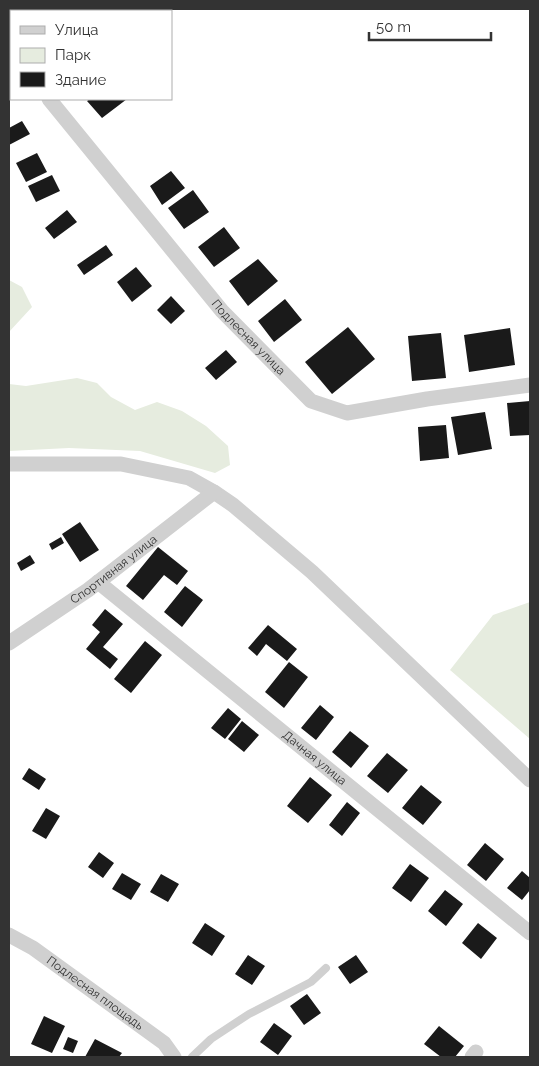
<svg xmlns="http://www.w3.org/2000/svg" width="539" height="1066" font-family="Raleway,sans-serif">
<rect width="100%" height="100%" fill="#fff"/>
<!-- green -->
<path fill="#e6ecdf" d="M9 280 22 287 32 307 9 332Z
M77 378 97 383 111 397 135 410 157 402 182 411 206 426 228 446 230 465 215 473 140 451 69 448 9 451V384L26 386Z
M530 602V739L450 670 493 615Z"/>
<!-- building -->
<path fill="#1a1a1a" d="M90 99H127L102 118 87 101Z
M22 121 30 134 9 145V128Z
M37 153 47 172 26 182 16 163Z
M171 171 185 188 162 205 150 186Z
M52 175 60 191 36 202 28 186Z
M193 190 209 212 184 229 168 208Z
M67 210 77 222 54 239 45 228Z
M224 227 240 248 214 267 198 247Z
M106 245 113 255 84 275 77 265Z
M258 259 278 281 248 306 229 281Z
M136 267 152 286 132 302 117 282Z
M171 296 185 311 171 324 157 310Z
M285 299 302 320 274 342 258 321Z
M348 327 375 359 332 394 305 362Z
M510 328 515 365 469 372 464 335Z
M441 333 446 378 412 381 408 336Z
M226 350 237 362 216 380 205 368Z
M530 401V435L510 436 507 403Z
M485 412 492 449 458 455 451 417Z
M446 425 449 458 420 461 418 427Z
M80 522 99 550 80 562 62 534Z
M61 537 64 543 52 550 49 544Z
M158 547 188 571 177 585 164 575 143 600 126 586Z
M30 555 35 563 21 571 17 563Z
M185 586 203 600 182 627 164 612Z
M105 609 123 624 103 647 118 659 110 669 86 649 100 632 92 625Z
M268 625 297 649 287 661 266 644 257 656 248 648Z
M145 641 162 655 131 693 114 679Z
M289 662 308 677 284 708 265 692Z
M320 705 334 717 316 740 301 728Z
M228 708 241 719 225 739 211 728Z
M242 721 259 735 244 752 228 739Z
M350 731 369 746 351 768 332 752Z
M387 753 408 770 388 793 367 776Z
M29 768 46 779 39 790 22 779Z
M310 777 332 795 308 823 287 806Z
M421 785 442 802 423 825 402 808Z
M347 802 360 813 342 836 329 825Z
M46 808 60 816 46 839 32 831Z
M485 843 504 859 486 881 467 865Z
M99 852 114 863 103 878 88 867Z
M410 864 429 878 411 902 392 888Z
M522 871 530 878V890L522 900 507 888Z
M122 873 141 884 131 900 112 889Z
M161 874 179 884 168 902 150 892Z
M445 890 463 904 446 926 428 911Z
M205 923 225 936 212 956 192 943Z
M478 923 497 938 481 959 462 943Z
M248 955 265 966 252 985 235 974Z
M356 955 368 972 350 984 338 967Z
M307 994 321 1013 304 1025 290 1006Z
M44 1016 65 1026 52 1053 31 1044Z
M274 1023 292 1036 278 1055 260 1042Z
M439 1026 464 1046 455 1057H441L424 1044Z
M68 1037 78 1041 73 1053 63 1049Z
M95 1039 122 1053 119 1057H85Z"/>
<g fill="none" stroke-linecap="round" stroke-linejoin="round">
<!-- lane -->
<path stroke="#d0d0d0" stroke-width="8" d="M192 1057 211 1039 249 1014 311 982 326 968"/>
<!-- street -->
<g stroke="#d0d0d0" stroke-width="15">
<path d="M9 31 11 35"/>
<path id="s1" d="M49 99 222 311 311 401 347 413 427 399 530 385"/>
<path d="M9 464H121L189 478 214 492 233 505 312 572 530 780"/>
<path id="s2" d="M98 582 530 933"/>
<path id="s3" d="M9 643 88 590 214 492"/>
<path id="s4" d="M9 935 33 948 164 1043 174 1057"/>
<path d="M472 1057 476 1052"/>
</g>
</g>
<g text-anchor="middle" stroke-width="5" stroke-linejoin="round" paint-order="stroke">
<!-- street labels -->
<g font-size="12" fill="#333" stroke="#fff">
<text dy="4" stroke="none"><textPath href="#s1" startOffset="311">Подлесная улица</textPath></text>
<text dy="4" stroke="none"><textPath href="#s3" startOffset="128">Спортивная улица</textPath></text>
<text dy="4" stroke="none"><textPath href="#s2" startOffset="279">Дачная улица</textPath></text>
<text dy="4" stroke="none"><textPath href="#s4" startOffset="104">Подлесная площадь</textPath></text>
</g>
</g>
<!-- border -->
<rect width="539" height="1066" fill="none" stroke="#333333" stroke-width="20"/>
<!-- legend -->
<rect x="10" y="10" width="162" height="90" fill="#ffffff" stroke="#adadad"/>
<rect x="20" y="26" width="25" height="8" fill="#d0d0d0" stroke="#adadad"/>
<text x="55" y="35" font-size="15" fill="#333333">Улица</text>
<rect x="20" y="48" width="25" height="15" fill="#e6ecdf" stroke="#adadad"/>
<text x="55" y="60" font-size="15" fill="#333333">Парк</text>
<rect x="20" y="72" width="25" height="15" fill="#1a1a1a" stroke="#adadad"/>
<text x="55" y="85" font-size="15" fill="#333333">Здание</text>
<!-- scale -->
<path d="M369 32v8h122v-8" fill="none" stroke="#333333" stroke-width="2.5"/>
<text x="376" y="32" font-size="15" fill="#333333" stroke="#ffffff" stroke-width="4" paint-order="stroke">50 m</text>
</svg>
